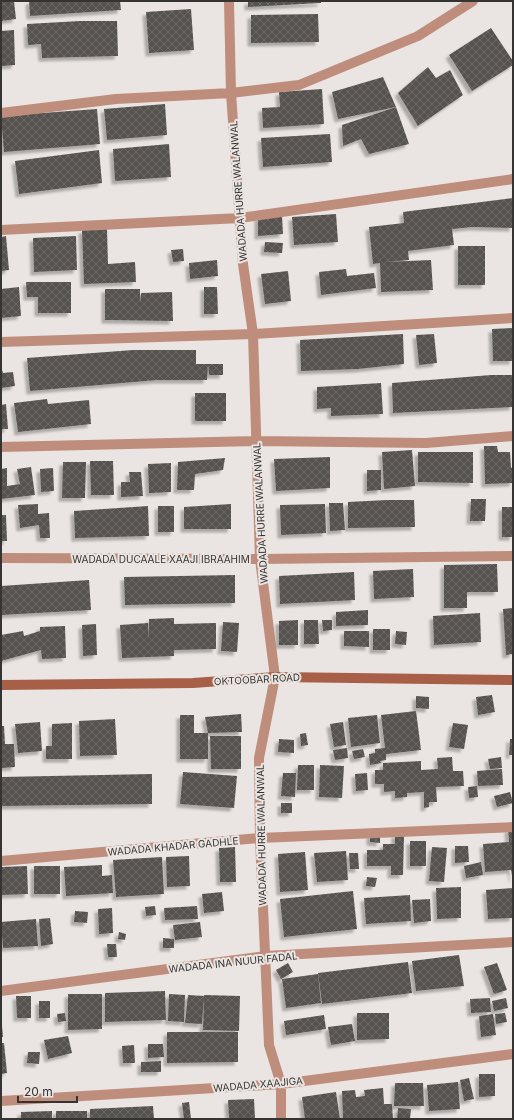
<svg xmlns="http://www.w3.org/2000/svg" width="514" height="1120" font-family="Inter,sans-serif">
<defs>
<pattern id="building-cross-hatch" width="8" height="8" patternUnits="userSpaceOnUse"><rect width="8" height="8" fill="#575250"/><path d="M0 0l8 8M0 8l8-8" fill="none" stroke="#6d6867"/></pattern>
<filter id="shadow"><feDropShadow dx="-3.5" dy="3.5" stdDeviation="1" flood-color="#0004"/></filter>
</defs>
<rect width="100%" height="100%" fill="#eae5e2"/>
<!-- building -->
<path fill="url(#building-cross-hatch)" filter="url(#shadow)" d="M1 1H14L16 19 1 21Z
M29 1H120L121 10 30 16Z
M248 1H321V3L248 7Z
M191 9 194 50 149 53 146 12Z
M318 14 319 42 251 43V15Z
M80 21H117L118 56 42 58 41 44 28 45 27 24Z
M491 28 513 61V65L472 91 449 55Z
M14 30 15 65 1 66V31Z
M428 67 436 78 450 70 463 95 418 126 398 93Z
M383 77 396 107 338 119 332 92Z
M322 89 324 124 263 128 262 108 280 107 279 92Z
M165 104 167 135 107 140 104 109Z
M396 107 409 144 369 154 361 139 343 146 342 125Z
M97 109 100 144 4 152 1 116Z
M330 134 332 162 263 167 261 138Z
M169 144 171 177 115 181 113 149Z
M99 150 102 183 19 194 15 161Z
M513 198V228L472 227 452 229 454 245 408 251 409 260 385 262 431 260 433 290 381 292 380 263 373 264 369 227 404 223 403 212Z
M336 214 338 242 294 245 292 217Z
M282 216 283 234 258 236V217Z
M107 229 108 264 135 262 136 282 84 284 82 230Z
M6 236 9 270 1 271V237Z
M76 236 77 270 34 272 33 238Z
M265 242 283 243 282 253 264 252Z
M458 246H485V285H458Z
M183 249 184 261 173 262 171 250Z
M217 260 218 276 190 279 189 263Z
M346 269 347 276 374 273 376 288 321 295 319 272Z
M288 271 291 301 265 304 261 274Z
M26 282H71V313H38V297H27Z
M19 287 21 316 1 318V289Z
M204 287H217L218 314H204Z
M105 289H140V303L141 293 172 292 173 321 105 320Z
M513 328V361H493L492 329Z
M403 334 404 364 358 369 301 371 300 340Z
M434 334 437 363 419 365 416 335Z
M133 350H196V364H223V375H209L208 365 207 380H157L30 391 27 358Z
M1 367 3 373 13 372 15 386 1 388Z
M491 375H513V407L393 413 392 383Z
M381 383 383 414 331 416V408L317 409V387Z
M195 393H226V421H195Z
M47 399 48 404 89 400 91 424 18 432 14 403Z
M6 404 8 429H1V405Z
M484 446H497L498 452H510L511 468 513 467V483L485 484Z
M412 450 415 486 384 489 382 452Z
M418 452H473V483L418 482Z
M330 457V488L276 491 274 459Z
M225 458 223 470 195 474 194 490H177L178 462Z
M90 461H113L114 495H91Z
M63 462H86L85 498H62Z
M171 463V492L149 493 148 464Z
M31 467 35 495 1 499V469L7 468V486L20 484 17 469Z
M53 468 54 491 41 492 40 469Z
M367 470H381V490L367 491Z
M129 472H141L143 496 121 497V482H130Z
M471 499H486L485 521H470Z
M387 500H414L415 527 348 528V502Z
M329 503H343L345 530 330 531Z
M38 504V514L49 513 50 538H40L39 525 20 528 18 505Z
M231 504V529H184V507Z
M325 504 326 533 281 535 280 505Z
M148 506 149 536 75 538 74 511Z
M158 506H174V532H158Z
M502 507H513V537H502Z
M1 515H6L7 541H1Z
M497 564 498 592H467V608H444V565Z
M413 569 414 597 374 599 373 571Z
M354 572 355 600 280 604 279 576Z
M235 575V603L125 605 124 577Z
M89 580 91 610 1 615V586Z
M513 608V654L506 655 503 609Z
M368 610V625L336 626V612Z
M480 613 481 642 434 645 433 616Z
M174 618V624L216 623V649L174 650V656L122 658 120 625 148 623 149 639V619Z
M298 620V645H279V621Z
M304 620H318L319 644H304Z
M322 620H332V630L323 631Z
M223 622 239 623 237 652 221 651Z
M96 624 97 655 83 656 82 625Z
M65 626 66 658 42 659 41 650 1 661V635L23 631 24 636 40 631V627Z
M373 629H390V650H373Z
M344 631H369V647L344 646Z
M396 631 407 632 406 645 395 644Z
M492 695 495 712 478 715 476 697Z
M416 696 429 697V709L416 708Z
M416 711 421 750 386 754V760L380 761 381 763 370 765 369 754 375 753V749L385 748 381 715Z
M241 714 242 732 208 733 205 717Z
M180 715H194V733H208V759H180Z
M377 715 380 743 351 747 348 718Z
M115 719 117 755 80 756 79 721Z
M40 722 42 751 18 753 15 724Z
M343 722 346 745 334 747 330 724Z
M72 723V759H46V746H52V724Z
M453 723 468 725 464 749 449 747Z
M1 726H4L5 744H14L15 767 1 768Z
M306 733 308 745 301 746 300 734Z
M210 736H241V769H211Z
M279 739 294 740V753L278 752Z
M510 739H513V755H509Z
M347 748 348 758 335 760 333 750Z
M363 749 365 757 354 759 352 751Z
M452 757 453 771H463L464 786 436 787 437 802H429V807L424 808V792L407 793V797L395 798V791L384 792V784H375V770H383V763L421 761V770L438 769 437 758Z
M501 757 502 768 490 769 488 759Z
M298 765H314V790H297Z
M320 765 344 766 342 798 319 797Z
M502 769 503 785 478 786 477 771Z
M183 772 237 776 234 808 180 804Z
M283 773H296L295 797 281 796Z
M367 773 368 790 356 791 355 774Z
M152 774V804L1 806V777Z
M477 786 478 797 469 798 468 787Z
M510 792 513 803 497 807 494 796Z
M281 803H292V813H281Z
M508 829H513V881L511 870 485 872 483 844 509 842Z
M370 834H380V843L370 842Z
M395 834 404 835 403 875H391V866H367V850H383V844H395Z
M410 841H426V866H410Z
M455 846H468L469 862 455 863Z
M235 847 236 882H220L219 848Z
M432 847 447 848 444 882 429 881Z
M346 851 348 880 317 882 314 853Z
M305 852 308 890 280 892 278 854Z
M349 853H358L359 869H350Z
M189 856 190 886 167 887 166 857Z
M162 857 164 894 116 897 113 860Z
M481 862 483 875 466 878 464 866Z
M102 865V876L112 875 113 893 66 896 64 867Z
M27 866 28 894 1 895V867Z
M34 866H60V894H34Z
M367 877 377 878 375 887 366 886Z
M461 887V918L437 919 436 888Z
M513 888V918L488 919 486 890Z
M353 891 357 929 284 937 280 899Z
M222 892 224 911 204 913 202 894Z
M410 895 411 921 366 924 364 898Z
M430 899 431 921 414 923 412 900Z
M155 906 156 915 146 916 145 907Z
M197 906 198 919 165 920 164 908Z
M112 908 113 933 99 934 98 909Z
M75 911 88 912 87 923 74 922Z
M50 918 53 944 41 946 39 919Z
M36 919 38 946 3 948 1 922Z
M200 922 202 937 175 940 173 925Z
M119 932 126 934 125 940 118 939Z
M163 938 174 939V948H163Z
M107 944H116L117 957H108Z
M459 955 464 986 416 991 412 961Z
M408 962 412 993 322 1004 318 973Z
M288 963 293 972 281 979 276 970Z
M497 963 507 990 494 994 484 967Z
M318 974 321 1003 286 1008 282 979Z
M165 991 166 1020 105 1022V993Z
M68 994H102V1029L68 1030Z
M169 994 185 995 184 1022 168 1021Z
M188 995 204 996 202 1024 185 1023Z
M204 995 240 996 239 1031 203 1030Z
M16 996H31V1018H17Z
M490 998 491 1012 471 1013 470 999Z
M506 998 508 1008 494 1011 492 1001Z
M39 1001H50V1018H39Z
M65 1013 66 1021 58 1022 57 1014Z
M357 1013H389V1039L357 1040Z
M505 1013 507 1022 496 1024 495 1014Z
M493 1014 496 1035 481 1037 479 1016Z
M324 1015 326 1029 286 1035 284 1021Z
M352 1024 355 1041 331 1045 328 1027Z
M1 1026H2L3 1037H1Z
M167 1032H238V1062L167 1063Z
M68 1036 72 1053 48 1059 44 1040Z
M1 1043H4L7 1073 1 1074Z
M148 1044H163L164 1057 148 1058Z
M134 1045 135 1063H123L122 1046Z
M28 1052H40L39 1064 27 1063Z
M161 1061V1072H141V1062Z
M479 1074H495V1096L479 1097Z
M469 1078 474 1099 464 1101 460 1080Z
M458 1082 460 1109 429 1111 427 1085Z
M395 1083H423L424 1106H394Z
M383 1088 384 1104H392L393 1119H343L342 1091 355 1090 356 1097 365 1096 364 1090Z
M336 1092 340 1119H305L302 1097Z
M254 1099 255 1119H229L228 1100Z
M189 1102 191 1119H184L182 1103Z
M153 1106 154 1119H90V1109Z
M398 1108 411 1109 410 1119H397Z
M52 1111V1119H21V1112Z
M56 1111H87V1119H56Z"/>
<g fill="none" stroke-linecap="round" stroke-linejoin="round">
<!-- street -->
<path stroke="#bf8d7b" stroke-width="10" d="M229 1 231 93 243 264 253 334 260 559 275 677 259 758 260 838 269 1045 281 1084V1119
M1 113 116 99 231 93 299 85 418 36 473 1
M1 230 240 218 513 179
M1 342 253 334 513 318
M1 447 257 441 426 443 513 436
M1 558 260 559 513 556
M1 861 260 838 513 827
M1 991 266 956 513 942
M1 1101 281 1084 513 1054"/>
<!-- secondary -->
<path stroke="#a76047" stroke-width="10" d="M1 685 193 683 275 677 513 680"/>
</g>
<g text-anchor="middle" stroke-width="4" stroke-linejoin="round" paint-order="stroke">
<!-- street labels -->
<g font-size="10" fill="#363433" stroke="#eae5e2">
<text transform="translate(238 191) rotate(-94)" y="4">WADADA HURRE WALANWAL</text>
<text transform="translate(260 513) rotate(-93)" y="4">WADADA HURRE WALANWAL</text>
<text x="161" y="563">WADADA DUCAALE XAAJI IBRAAHIM</text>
<text transform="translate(257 679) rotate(-3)" y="4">OKTOOBAR ROAD</text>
<text transform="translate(261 835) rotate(-91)" y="4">WADADA HURRE WALANWAL</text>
<text transform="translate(173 846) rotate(-5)" y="4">WADADA KHADAR GADHLE</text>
<text transform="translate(233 962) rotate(-6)" y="4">WADADA INA NUUR FADAL</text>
<text transform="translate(258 1084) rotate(-5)" y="4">WADADA XAAJIGA</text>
</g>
</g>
<!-- border -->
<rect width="514" height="1120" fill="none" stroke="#363433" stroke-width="4"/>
<!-- scale -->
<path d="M18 1096v6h59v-6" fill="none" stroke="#363433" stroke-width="2"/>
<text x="24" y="1096" font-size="12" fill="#363433" stroke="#eae5e2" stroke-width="3" paint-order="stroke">20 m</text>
</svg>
